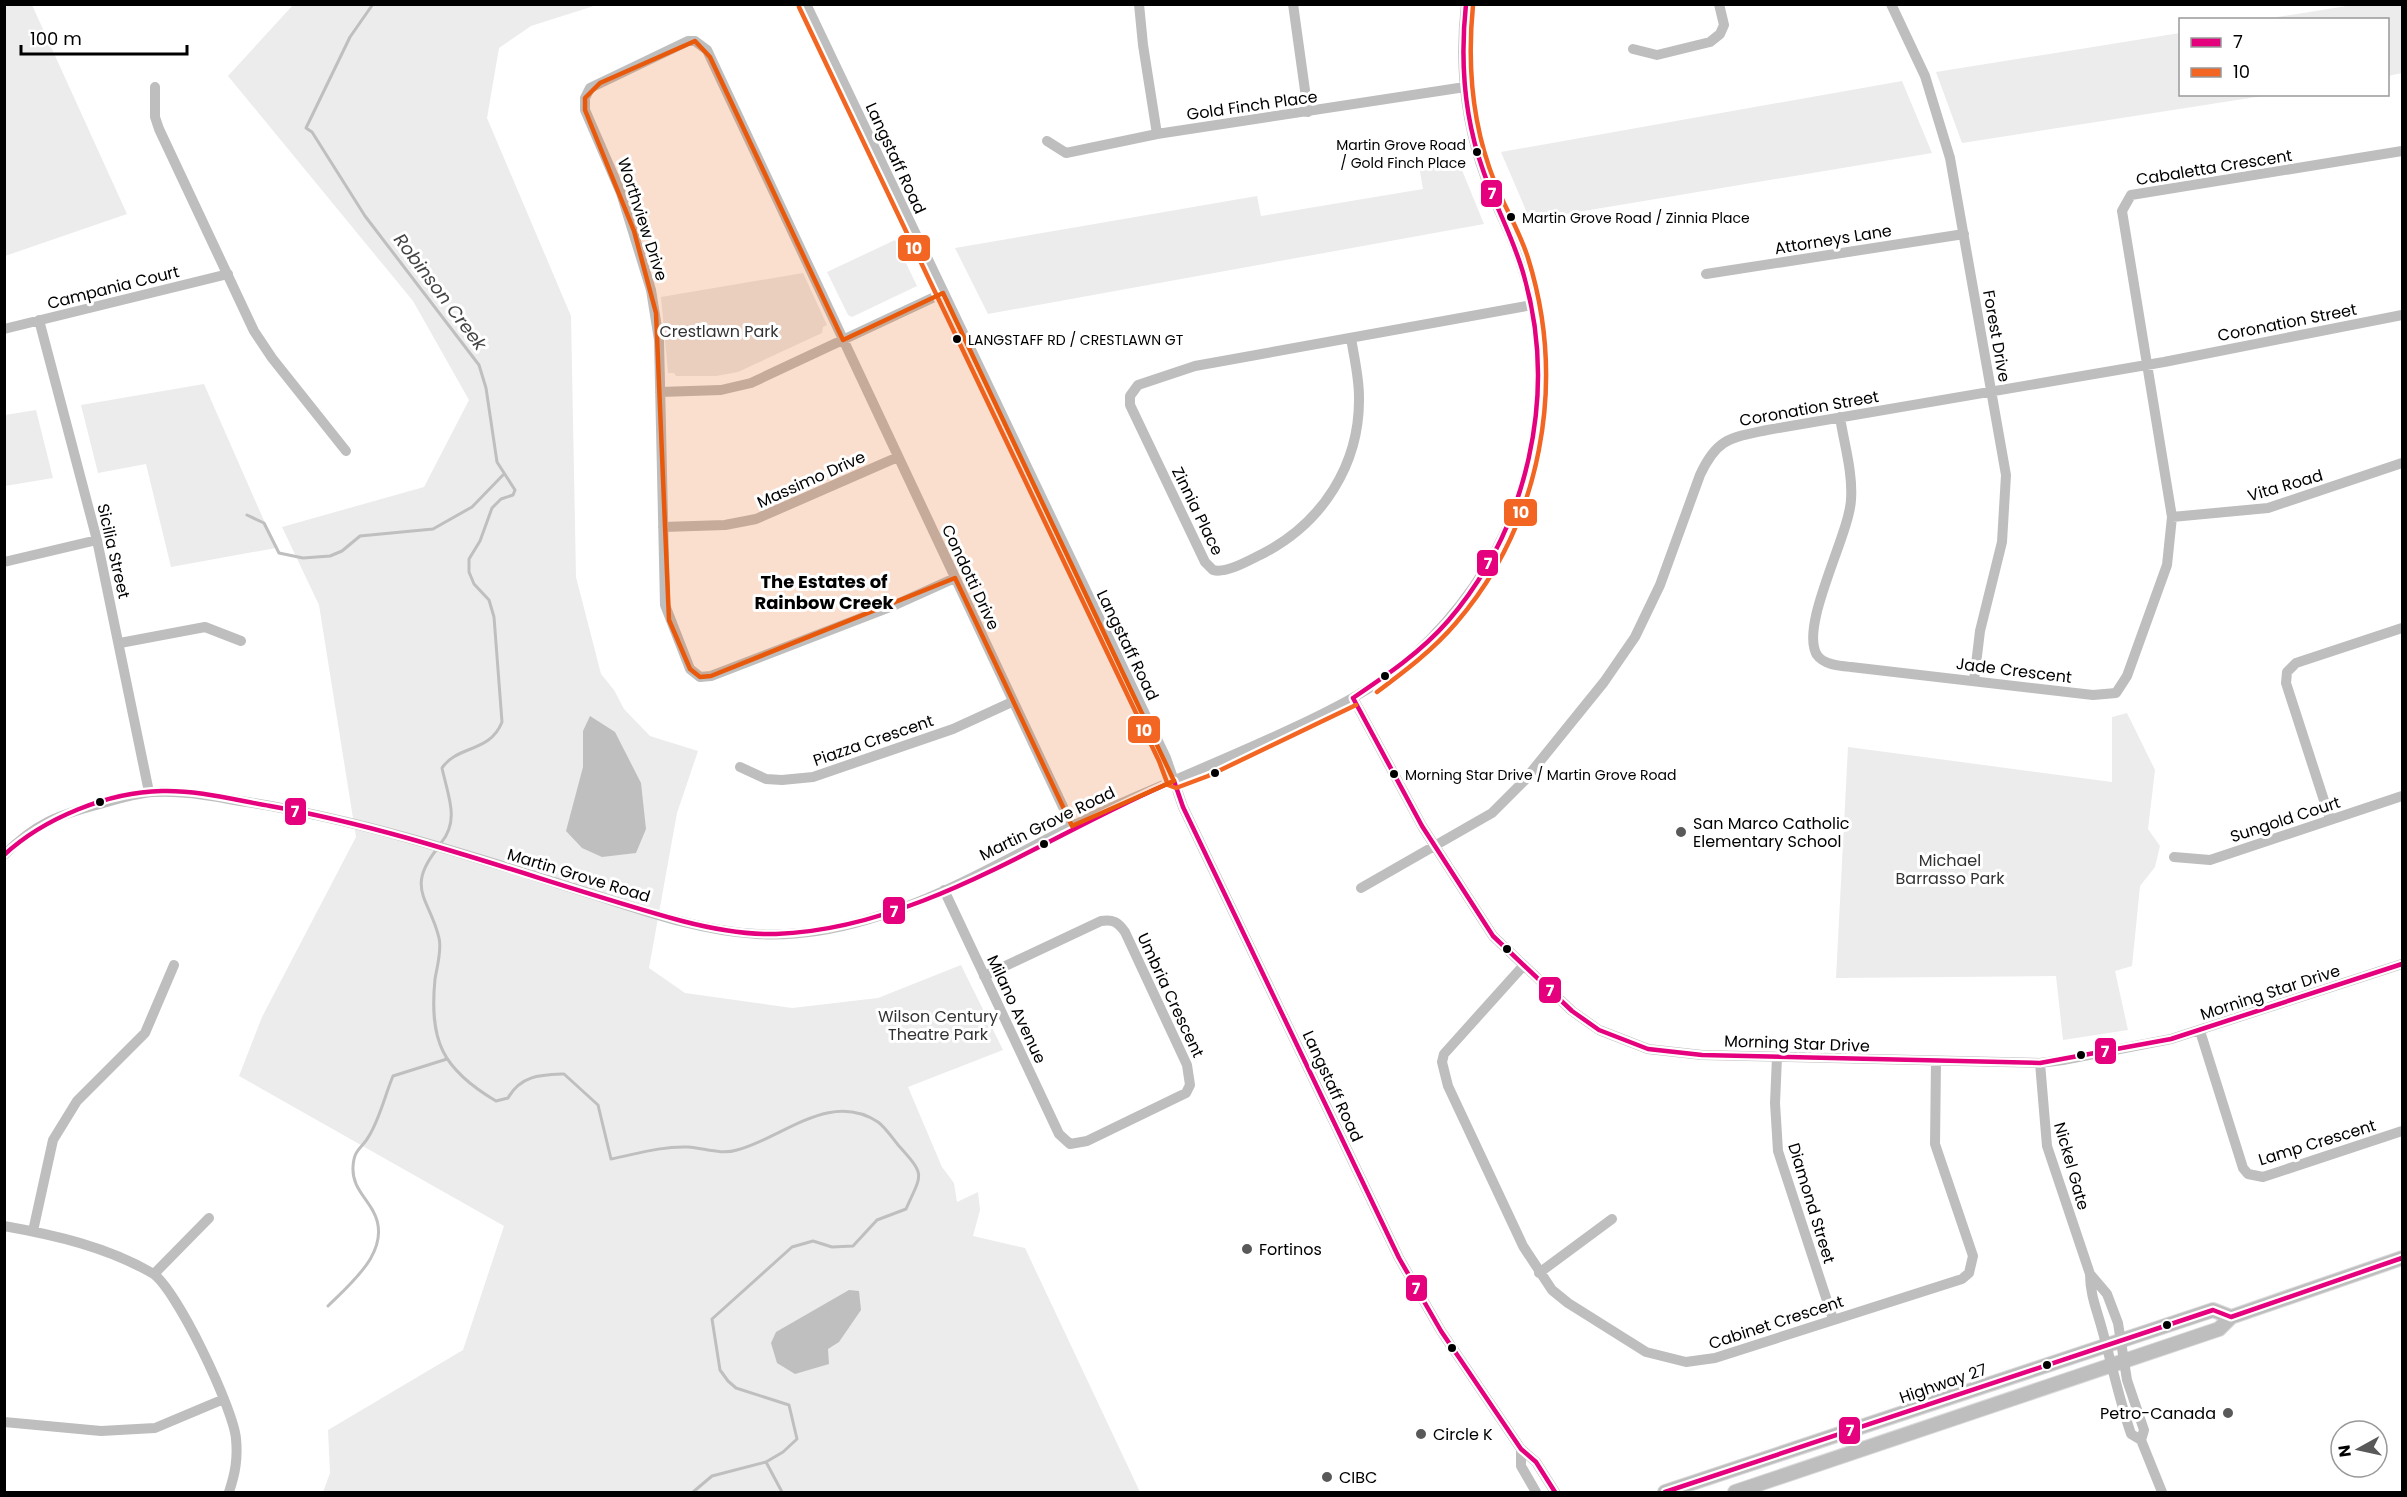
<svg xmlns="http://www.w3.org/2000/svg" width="2407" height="1497" font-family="Poppins,sans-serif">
<rect width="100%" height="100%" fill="#fff"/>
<!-- green -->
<path fill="#ececec" d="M2359 4 2402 5V73L2388 76V20L2265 19Z
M4 5H32L127 214 5 256Z
M293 5H597L531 26 499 48 487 118 571 316 576 577 601 674 614 690 624 709 650 736 698 751 677 813 649 968 685 993 792 1008 878 998 961 965 1003 1050 908 1087 942 1167 954 1183 957 1202 978 1192 980 1210 973 1236 1025 1248 1140 1492H323L330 1473 328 1430 463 1350 504 1226 239 1076 262 1017 356 837 319 605 282 527 424 487 469 400 413 301 228 76Z
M2180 33V94L2269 95 1962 143 1936 72Z
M1902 81 1932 153 1530 220 1501 152Z
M1457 158 1484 224 988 314 955 248 1257 196 1261 216 1423 189 1419 166Z
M895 240 917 286 852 317 848 315 827 272Z
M803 273 827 325 823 327 822 333 738 372 716 376H676L674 373H668L661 297Z
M204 384 276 548 171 567 146 464 98 473 81 405Z
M36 410 53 478 5 486V415Z
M2127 713 2155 770 2148 829 2160 846 2155 867 2140 886 2132 966 2115 971 2128 1030 2063 1040 2056 976 1836 978 1848 747 2112 782V717Z"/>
<!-- water -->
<path fill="#bfbfbf" d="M590 716 615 732 641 783 646 829 636 853 602 857 582 848 566 831 583 767V731Z
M849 1290 859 1291 861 1310 839 1342 828 1349 829 1364 795 1374 777 1363 771 1343 776 1332Z"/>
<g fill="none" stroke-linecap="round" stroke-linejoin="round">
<!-- stream -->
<path stroke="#bfbfbf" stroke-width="3" d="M373 4 350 37 306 128 312 132 365 216 479 365 486 388 497 462 515 490 513 495 501 499 492 508 480 541 469 559V572L474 584 489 600 494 617 502 722C490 753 457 745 442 768 448 796 460 820 441 843
M247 515 264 523 279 553 303 558 330 556 342 551 360 536 433 529 472 507 503 475
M437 849C405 889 430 899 439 938 442 950 437 967 435 979 429 1041 442 1069 496 1101L508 1098C521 1075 540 1075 564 1074L598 1105 611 1159C636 1154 662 1146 688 1147 704 1148 721 1155 737 1150 783 1138 830 1090 878 1122 886 1128 893 1139 899 1146 926 1176 922 1173 906 1209L877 1220 853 1246 832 1247 813 1241 792 1247 712 1319 720 1370 728 1381 736 1388 789 1405 797 1439 783 1452 766 1462 712 1476 693 1492
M328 1306C351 1283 394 1249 373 1211 364 1195 352 1186 353 1167 354 1148 362 1149 369 1136 380 1118 385 1095 393 1076L447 1059
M766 1462 782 1492"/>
<!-- major casing -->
<g stroke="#dbdbdb" stroke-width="16">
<path id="major" d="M1665 1492 2213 1310 2231 1317
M1735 1492 2219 1329 2231 1317 2402 1258"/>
</g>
<!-- minor -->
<path stroke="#bebebe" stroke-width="10" d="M806 4 1166 758 1183 807 1399 1258 1441 1331 1521 1449 1536 1462 1555 1492
M1139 4 1143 45 1157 134
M1293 4 1308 112
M1891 4 1925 76 1950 158 2006 475 2002 542 1980 631 1974 681
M1633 49 1657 55 1710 42 1720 34 1724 25 1719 4
M155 87V117L159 129 254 331 272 358 346 451
M1047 141 1066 153 1157 134 1465 87
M1706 274 1964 234
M39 320 97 540 149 792
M4 329 228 274
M1351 338C1354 357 1359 377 1359 397 1360 464 1323 522 1264 553 1251 559 1227 574 1213 570L1205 562 1130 405V396L1138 385 1195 366 1532 305
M660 392 721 390 751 383 943 293
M1840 417C1844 444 1853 472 1851 500 1849 536 1799 626 1817 655 1824 665 1840 666 1851 667L2093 695 2116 693 2127 676 2167 565 2172 517 2122 211 2131 195 2402 151
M2172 517 2268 508 2402 463
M663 527 725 525 756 519 898 457
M4 562 97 540
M955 578 895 605 711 676 700 677 690 669 665 605 659 340 651 290 621 193 585 110V98L590 88 688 41H695L707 50 1072 826
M120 643 205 627 241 641
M1353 698 1422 826 1493 936 1572 1011 1599 1030 1648 1049 1702 1055 2040 1063 2063 1060 2171 1039 2402 964
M740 767 766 779 782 780 813 777 953 729 1012 702
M2330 819 2286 683 2287 672 2296 663 2402 628
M4 855C36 823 58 815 100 804 117 799 136 793 154 792 187 790 220 798 253 803 370 822 483 860 595 895 648 912 701 931 757 934 793 936 832 930 866 920 952 896 1028 845 1108 809 1169 782 1231 757 1291 729 1334 709 1378 687 1414 655 1469 604 1509 541 1528 468 1546 400 1543 327 1520 261 1511 233 1496 207 1486 179 1465 123 1459 64 1466 4
M2174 857 2210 860 2402 796
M1361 888 1492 813 1524 781 1604 682 1635 637 1660 585 1700 475C1717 438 1730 438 1767 430L2164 362 2402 315
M944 890 1059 1134 1070 1144 1087 1141 1186 1093 1190 1085 1187 1065 1125 932C1118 922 1113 919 1101 921L984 976
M1523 966 1444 1054 1442 1062 1448 1086 1523 1246 1552 1290 1568 1303 1646 1352 1686 1362 1715 1358 1962 1279 1969 1273 1973 1256 1935 1144 1936 1061
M2200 1031 2243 1168 2248 1174 2263 1177 2402 1131
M1777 1057 1775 1103 1778 1151 1833 1319
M2040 1063 2047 1146 2090 1274C2090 1295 2097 1310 2102 1329 2112 1365 2119 1399 2131 1434L2141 1440
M4 1226C55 1235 107 1247 152 1273 176 1287 234 1410 236 1439 238 1459 235 1474 229 1492
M33 1231 53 1140 77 1101 145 1033 174 965
M1539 1273 1612 1219
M154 1274 209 1218
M2090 1274 2107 1294 2118 1323 2127 1380 2144 1430 2141 1440 2162 1492
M4 1422 101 1431 155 1428 224 1399
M1521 1449V1466L1536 1492"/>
<!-- major -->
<use href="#major" stroke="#bebebe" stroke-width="14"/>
<!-- bus-1 casing -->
<g stroke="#fff" stroke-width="9">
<path id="bus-1" d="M1353 698 1422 826 1493 936 1572 1011 1599 1030 1648 1049 1702 1055 2040 1063 2171 1039 2402 964
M1353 698C1387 675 1421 652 1448 621 1528 528 1558 394 1524 276 1514 239 1495 206 1483 170 1464 117 1460 61 1466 4
M1174 781 1183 807 1399 1258 1441 1331 1521 1449 1536 1462 1555 1492
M4 855C44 818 108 792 162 791 198 790 235 800 270 806 411 831 544 883 682 921 713 929 744 935 776 934 918 929 1047 835 1174 781
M1665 1492 2213 1310 2231 1317 2402 1258"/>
</g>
<!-- bus-2 casing -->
<g stroke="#fff" stroke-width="9">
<path id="bus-2" d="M799 7 1159 761 1168 785 1176 788 1208 776 1356 705
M1377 692C1405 671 1433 650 1456 623 1542 523 1567 383 1528 258 1520 232 1505 208 1495 183 1472 126 1467 66 1473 5"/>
</g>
<!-- bus-1 -->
<use href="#bus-1" stroke="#e5007d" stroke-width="4.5"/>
<!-- bus-2 -->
<use href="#bus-2" stroke="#f26522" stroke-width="4.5"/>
</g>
<!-- marked area -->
<path fill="#e8590c" fill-opacity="0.2" stroke="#e8590c" stroke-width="4.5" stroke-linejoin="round" d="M695 41 710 57 843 340 943 293 1174 781 1072 826 955 578 711 676 700 677 690 669 669 620 656 313 634 231 585 110V98L600 83Z"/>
<!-- markers -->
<g fill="#000" stroke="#fff" stroke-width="2">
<circle cx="1477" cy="152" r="5"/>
<circle cx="1511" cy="217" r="5"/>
<circle cx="957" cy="339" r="5"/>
<circle cx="1385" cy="676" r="5"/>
<circle cx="1215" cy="773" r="5"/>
<circle cx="1394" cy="774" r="5"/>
<circle cx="100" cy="802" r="5"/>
<circle cx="1044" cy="844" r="5"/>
<circle cx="1507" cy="949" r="5"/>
<circle cx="2081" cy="1055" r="5"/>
<circle cx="2167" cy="1325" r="5"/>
<circle cx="1452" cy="1348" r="5"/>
<circle cx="2047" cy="1365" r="5"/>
</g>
<g fill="#595959" stroke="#fff" stroke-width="2">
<circle cx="1681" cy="832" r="6"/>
<circle cx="1247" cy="1249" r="6"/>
<circle cx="2228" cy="1413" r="6"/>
<circle cx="1421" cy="1434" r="6"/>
<circle cx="1327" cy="1477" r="6"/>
</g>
<g text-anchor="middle" stroke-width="6" stroke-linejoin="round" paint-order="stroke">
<!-- bus labels -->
<g font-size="14" fill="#000" stroke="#fff" text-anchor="start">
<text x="1466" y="150" text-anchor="end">Martin Grove Road<tspan x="1466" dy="18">/ Gold Finch Place</tspan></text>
<text x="1522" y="223">Martin Grove Road / Zinnia Place</text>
<text x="968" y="345">LANGSTAFF RD / CRESTLAWN GT</text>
<text x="1405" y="780">Morning Star Drive / Martin Grove Road</text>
</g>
<!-- street labels -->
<g font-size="16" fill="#000" stroke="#fff">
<text transform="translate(1252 105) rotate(-8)" y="6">Gold Finch Place</text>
<text transform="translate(896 158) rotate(65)" y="6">Langstaff Road</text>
<text transform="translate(2214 167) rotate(-9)" y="6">Cabaletta Crescent</text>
<text transform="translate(643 219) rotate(72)" y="6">Worthview Drive</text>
<text transform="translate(1833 239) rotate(-9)" y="6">Attorneys Lane</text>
<text transform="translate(113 287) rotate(-14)" y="6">Campania Court</text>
<text transform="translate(2287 322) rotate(-11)" y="6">Coronation Street</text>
<text transform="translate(1997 336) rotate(80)" y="6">Forest Drive</text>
<text transform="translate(1809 408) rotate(-10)" y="6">Coronation Street</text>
<text transform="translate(811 479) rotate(-24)" y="6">Massimo Drive</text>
<text transform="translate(2285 485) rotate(-16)" y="6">Vita Road</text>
<text transform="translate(1198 511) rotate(64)" y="6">Zinnia Place</text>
<text transform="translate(114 551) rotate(77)" y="6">Sicilia Street</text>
<text transform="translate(971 577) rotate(65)" y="6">Condotti Drive</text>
<text transform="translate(1128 645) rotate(64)" y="6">Langstaff Road</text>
<text transform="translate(2014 670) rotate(7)" y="6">Jade Crescent</text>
<text transform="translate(873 740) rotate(-19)" y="6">Piazza Crescent</text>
<text transform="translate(2285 819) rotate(-18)" y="6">Sungold Court</text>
<text transform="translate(1047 823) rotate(-26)" y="6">Martin Grove Road</text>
<text transform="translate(579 875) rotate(17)" y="6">Martin Grove Road</text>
<text transform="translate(2270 992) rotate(-18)" y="6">Morning Star Drive</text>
<text transform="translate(1171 995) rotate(65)" y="6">Umbria Crescent</text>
<text transform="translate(1017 1009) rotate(65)" y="6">Milano Avenue</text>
<text transform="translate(1797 1043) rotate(2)" y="6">Morning Star Drive</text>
<text transform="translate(1333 1086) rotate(65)" y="6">Langstaff Road</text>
<text transform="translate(2317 1142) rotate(-17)" y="6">Lamp Crescent</text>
<text transform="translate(2072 1166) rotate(74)" y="6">Nickel Gate</text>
<text transform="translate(1812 1203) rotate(73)" y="6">Diamond Street</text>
<text transform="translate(1776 1322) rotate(-18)" y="6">Cabinet Crescent</text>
<text transform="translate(1943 1383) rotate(-19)" y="6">Highway 27</text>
</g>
<!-- park labels -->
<g font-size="16" fill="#333" stroke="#fff">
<text x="719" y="337">Crestlawn Park</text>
<text x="1950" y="866">Michael<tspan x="1950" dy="18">Barrasso Park</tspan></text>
<text x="938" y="1022">Wilson Century<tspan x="938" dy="18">Theatre Park</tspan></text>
</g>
<!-- poi labels -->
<g font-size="16" fill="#000" stroke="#fff" text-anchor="start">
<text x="1693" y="829">San Marco Catholic<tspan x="1693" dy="18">Elementary School</tspan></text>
<text x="1259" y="1255">Fortinos</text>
<text x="2216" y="1419" text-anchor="end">Petro-Canada</text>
<text x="1433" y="1440">Circle K</text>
<text x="1339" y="1483">CIBC</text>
</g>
<!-- water labels -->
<g font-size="18" font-style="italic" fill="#444" stroke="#fff">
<text transform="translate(440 292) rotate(53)" y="6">Robinson Creek</text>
</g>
<!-- neighbourhood labels -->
<g font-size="18" font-weight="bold" fill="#000" stroke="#fff">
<text x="824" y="588">The Estates of<tspan x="824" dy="21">Rainbow Creek</tspan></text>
</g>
</g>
<g stroke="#fff" stroke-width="2">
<rect x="1480" y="179" width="23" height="29" rx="6" fill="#e5007d"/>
<rect x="897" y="234" width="34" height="28" rx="6" fill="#f26522"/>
<rect x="1503" y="498" width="35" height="29" rx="6" fill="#f26522"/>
<rect x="1476" y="549" width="23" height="28" rx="6" fill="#e5007d"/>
<rect x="1127" y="715" width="34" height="29" rx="6" fill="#f26522"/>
<rect x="284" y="797" width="23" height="29" rx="6" fill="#e5007d"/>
<rect x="882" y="896" width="24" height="29" rx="6" fill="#e5007d"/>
<rect x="1538" y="976" width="24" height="28" rx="6" fill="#e5007d"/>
<rect x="2094" y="1037" width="23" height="28" rx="6" fill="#e5007d"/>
<rect x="1405" y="1274" width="23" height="28" rx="6" fill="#e5007d"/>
<rect x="1838" y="1416" width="23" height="29" rx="6" fill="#e5007d"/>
</g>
<g font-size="16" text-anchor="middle" font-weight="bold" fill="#fff">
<text x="1492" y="199">7</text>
<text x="914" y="254">10</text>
<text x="1521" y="518">10</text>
<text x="1488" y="569">7</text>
<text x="1144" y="736">10</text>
<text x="295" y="817">7</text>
<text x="894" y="917">7</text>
<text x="1550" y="996">7</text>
<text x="2105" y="1057">7</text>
<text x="1416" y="1294">7</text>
<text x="1850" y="1436">7</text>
</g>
<!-- border -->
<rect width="2407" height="1497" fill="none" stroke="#000000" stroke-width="12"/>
<!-- legend -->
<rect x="2179" y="18" width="210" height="78" fill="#ffffff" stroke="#999999" stroke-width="1.5"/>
<rect x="2191" y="38" width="30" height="9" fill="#e5007d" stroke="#999999" stroke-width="1.5"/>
<text x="2233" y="48" font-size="18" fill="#000000">7</text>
<rect x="2191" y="68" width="30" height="9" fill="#f26522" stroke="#999999" stroke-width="1.5"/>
<text x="2233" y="78" font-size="18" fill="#000000">10</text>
<!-- north arrow -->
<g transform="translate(2359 1449) rotate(262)"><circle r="28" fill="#ffffff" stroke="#999999" stroke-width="1.5"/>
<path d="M0-4.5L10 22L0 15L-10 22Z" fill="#595959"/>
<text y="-9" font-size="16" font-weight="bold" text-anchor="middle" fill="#000000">N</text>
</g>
<!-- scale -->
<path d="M21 45v9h166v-9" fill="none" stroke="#000000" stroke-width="3"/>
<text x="30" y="45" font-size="18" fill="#000000" stroke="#ffffff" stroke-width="4.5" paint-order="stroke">100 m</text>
</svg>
